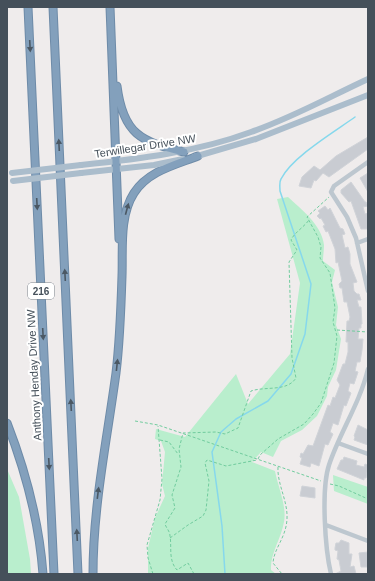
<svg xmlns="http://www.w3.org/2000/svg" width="375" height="581" font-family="Helvetica,sans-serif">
<rect width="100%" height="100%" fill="#efecec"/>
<!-- green -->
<path fill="#b9eecd" d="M288 197C301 209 322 225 324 245 324 250 323 256 323 261L335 270 332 282 338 307 336 325 341 339 336 370 328 387 327 396 317 416 302 430 281 441 273 457 261 452 252 462 275 471C278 487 287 506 284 522 281 539 270 554 271 570L276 574H148V548L155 518 165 496 162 484 165 452 161 441 155 439 156 429 185 437 236 374 248 404 290 354 300 283 277 199Z
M7 469 19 497 30 559 31 574H7Z
M333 475 368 487V504L334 491Z"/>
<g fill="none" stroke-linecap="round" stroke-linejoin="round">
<!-- stream -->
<path stroke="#86d8ec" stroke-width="1.5" d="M225 574 222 526 212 452 221 432 236 419 268 401 291 374 305 334 311 284 280 191C280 187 279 182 281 179 292 157 334 132 355 117"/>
</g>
<!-- building -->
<path fill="#c9ccd2" stroke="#d0d3d8" d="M368 137V149L329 177 323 173 316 181 314 180 311 188 299 186 302 177 314 166 320 170 336 156Z
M368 173V192L360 178Z
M351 182 365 202H366L368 206 363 207 365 214 368 213V229H361L351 201 349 202 341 193V190Z
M325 206 328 210 330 208 340 228 343 229 345 234 342 235 345 248 348 247 350 254V264L357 282 353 283 354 291 357 294H359L361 300H357L359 307H361L362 324H361V328H359L358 339H363L362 350 360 362H357L355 371 358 372 354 384 350 383 348 391 351 393 346 406 344 405 338 425 333 423 330 432 333 434 328 445 325 444 319 466 311 463 310 467 300 464 302 458 300 457 301 453 303 454 308 445 313 446 328 405 330 406 333 397 335 398 340 385 337 380 343 364H345L348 352V342H346L347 321H349L350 317 347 302H344L342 288H340L339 284 342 281 338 262 336 263 335 249 328 231 326 232 323 226 325 225 321 218 320 219 317 216 320 213 318 211Z
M358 425 368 430V445L354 440 355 437 354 436Z
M344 457 357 461 356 465 364 467 365 464 368 465 366 478H364V480L337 469 341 460H343Z
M302 486 315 488V498L300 496Z
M341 540 349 543V554H352L350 567 354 566 356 574H335L341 571 339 560 337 559 338 551 335 550V548L336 543H339Z
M368 552V567H361L359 553Z"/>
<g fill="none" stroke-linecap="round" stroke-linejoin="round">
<!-- highway casing -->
<g stroke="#6e8ba8" stroke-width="9">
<path id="highway" d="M28 7 54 574
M53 7 78 574
M110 7 119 239
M117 86C123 134 141 142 184 152
M7 423C26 472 39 521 43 574
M93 574C93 506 107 440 116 373 120 340 121 308 122 276 123 250 119 216 134 193 148 171 175 165 198 156"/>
</g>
<!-- path -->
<path stroke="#71cc9e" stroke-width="1" stroke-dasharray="3 2" stroke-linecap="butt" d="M337 330 368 332
M135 421 158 425 321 481
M160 440 169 442 178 454
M258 459 260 455 278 439 304 424 313 414 321 403 334 363 337 336 333 322 335 308 330 273 320 258 321 247 318 237 307 217 329 197
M278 467C277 484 288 501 287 519 286 538 274 548 273 563L282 574
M330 484 339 486 368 499
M170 538 188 525 203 516 206 510 209 481 205 463 207 460 226 466 257 460
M153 574 148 558 147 545 160 500 162 479 158 426
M194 574 188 563 177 570C168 560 172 547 170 536 170 531 166 528 165 524L175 508 172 495 181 467 179 449 183 433 216 432 225 434 238 428 251 391C266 386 287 392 296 378L292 358 289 262 297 250 291 240C294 233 304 227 309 220"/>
<!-- minor -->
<path stroke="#bdc7cf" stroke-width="4.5" d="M368 162 334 186 331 192 347 217 356 238 368 291
M357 243 368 239
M338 443 368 454
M326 525 368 541
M331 574C325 549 321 489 329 465 340 432 360 403 368 369"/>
<!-- major -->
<path stroke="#abbdcc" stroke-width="6" d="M194 157 256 139 368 95
M81 165C139 159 197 152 251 132 292 118 329 97 368 79
M81 173 154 165 183 159"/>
<!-- highway -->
<use href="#highway" stroke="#83a0bc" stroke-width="7"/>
<!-- major-bridge -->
<path stroke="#abbdcc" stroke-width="6" d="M12 173 81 165
M13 181 81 173"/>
</g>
<!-- one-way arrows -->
<defs><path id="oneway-solid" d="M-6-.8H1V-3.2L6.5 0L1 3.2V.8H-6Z"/></defs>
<g fill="#4b5864">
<use href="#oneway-solid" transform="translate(30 46) rotate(87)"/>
<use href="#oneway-solid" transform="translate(59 145) rotate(-93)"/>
<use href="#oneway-solid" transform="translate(37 204) rotate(87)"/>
<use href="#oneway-solid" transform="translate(127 209) rotate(-75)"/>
<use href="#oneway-solid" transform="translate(65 275) rotate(-93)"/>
<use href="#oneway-solid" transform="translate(43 334) rotate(87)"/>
<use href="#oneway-solid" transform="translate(117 365) rotate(-84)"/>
<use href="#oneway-solid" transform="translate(71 405) rotate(-93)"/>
<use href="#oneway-solid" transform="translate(49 464) rotate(87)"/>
<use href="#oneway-solid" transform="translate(98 493) rotate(-83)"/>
<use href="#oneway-solid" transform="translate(77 535) rotate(-93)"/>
</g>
<g text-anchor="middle" stroke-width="4" stroke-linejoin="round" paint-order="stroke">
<!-- shield labels -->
<rect fill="#fff" stroke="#7d848c" stroke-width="1" x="28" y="283" width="26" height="16" rx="3"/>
<g font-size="10" font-weight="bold" fill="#45505a">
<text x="41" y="295">216</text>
</g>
<!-- street labels -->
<g font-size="11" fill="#45505a" stroke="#fff">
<text transform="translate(145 146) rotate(-9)" y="4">Terwillegar Drive NW</text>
<text transform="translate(34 375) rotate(-93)" y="4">Anthony Henday Drive NW</text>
</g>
</g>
<!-- border -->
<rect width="375" height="581" fill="none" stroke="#45505a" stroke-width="16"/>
</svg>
